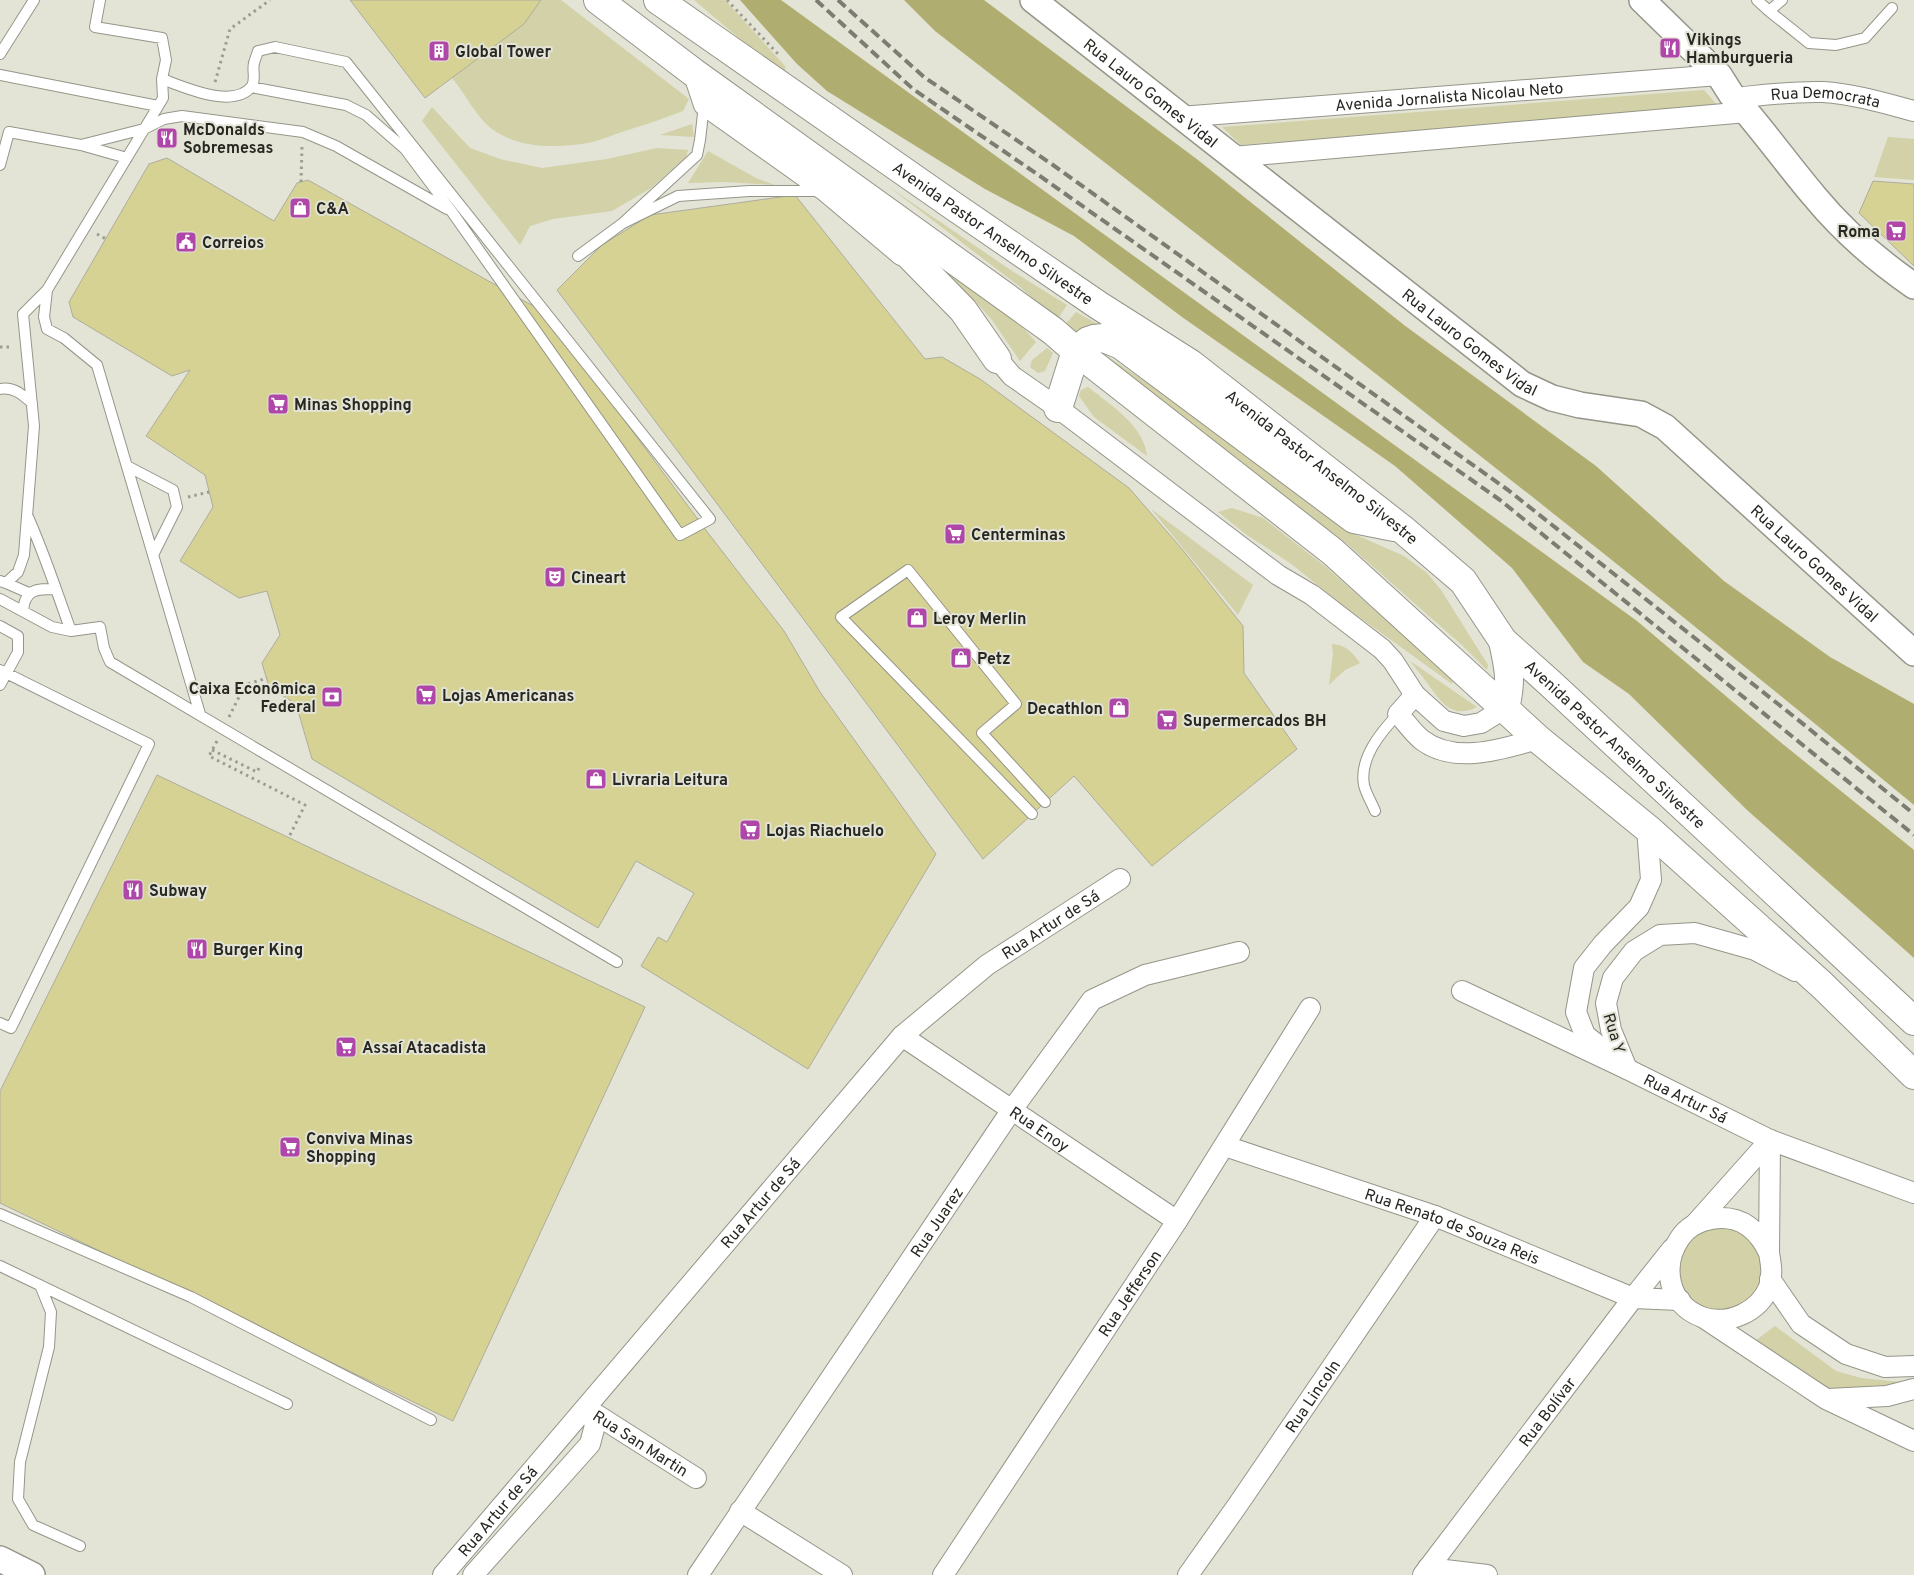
<svg xmlns="http://www.w3.org/2000/svg" width="1914" height="1575" font-family="Overpass,sans-serif">
<rect width="100%" height="100%" fill="#e3e3d6"/>
<!-- green -->
<path fill="#d2d1a7" d="M541 0H561L689 99 683 111C665 118 647 124 628 130 615 134 602 140 588 143 556 148 520 149 492 129 475 116 466 94 452 78L524 24Z
M694 0H725L785 66 786 74 773 67Z
M1704 90 1718 106 1241 145 1222 127Z
M432 107 470 148 500 159 542 168 607 159 657 148 688 150 686 157 651 188 612 211 553 219 530 226 520 245 422 121Z
M692 124 694 137 660 135Z
M1888 137 1914 139V180L1874 177Z
M708 151 756 178 775 185 723 182 688 183Z
M889 187 1012 271 1067 305 1057 320 1019 286Z
M917 249 1018 322 1036 342 1020 361 992 320 975 301 969 304Z
M1076 312 1101 326 1074 335 1064 326Z
M1047 348 1053 353 1045 371 1038 373 1030 367 1032 360Z
M1098 350 1191 412 1244 455 1324 515 1354 534 1404 556 1427 573 1441 590 1488 665 1487 670 1463 646 1345 542 1251 474 1096 356Z
M1088 387C1110 405 1144 425 1147 456L1094 417 1079 396 1081 390Z
M1232 508 1263 518 1326 567 1453 680 1452 684 1344 606 1290 563 1247 535 1218 512Z
M1151 509 1253 585 1238 615Z
M1332 644C1346 645 1352 652 1360 663L1345 670 1329 685 1333 654Z
M1410 661 1477 707C1451 720 1441 701 1427 683 1422 675 1415 668 1410 661Z
M1706 1227H1734L1756 1243 1766 1268 1758 1295 1734 1312 1703 1311 1680 1291 1676 1260 1682 1246Z
M1775 1326 1836 1371 1861 1378 1910 1383 1884 1391 1827 1392 1752 1343Z"/>
<!-- forest -->
<path fill="#b0ad70" d="M740 0H781L1637 621 1779 741 1914 850V958L1747 810 1629 694 1583 662 1512 568 1395 466 1182 317 1074 236 985 189 827 91 797 64Z
M904 0H984L1198 160 1404 325 1596 466 1724 581 1830 657 1914 704V805C1593 540 1264 286 935 31Z"/>
<!-- building -->
<path fill="#d5d293" stroke="#adada0" d="M350 0H541L524 24 425 98Z
M167 158 274 221 297 183 308 180 544 312 708 533 784 631 820 692 936 854 808 1069 641 966 658 937 667 942 694 893 636 861 598 928 312 759 296 704 269 687 262 663 280 635 267 591 239 598 180 561 213 507 205 475 146 436 190 370 172 376 73 317 69 302 149 164Z
M1873 181 1914 184V266L1859 213Z
M795 195 925 359 942 357 980 379 1129 488 1182 549 1243 626 1244 673 1297 749 1152 866 1074 776 983 859 557 290 602 245 650 215Z
M157 775 645 1007 453 1421 0 1203V1091Z"/>
<g fill="none" stroke-linecap="round" stroke-linejoin="round">
<!-- service casing -->
<g stroke="#959589" stroke-width="12">
<path id="service" d="M1757 0 1769 11
M1782 0 1769 11 1809 43 1836 45 1865 38 1892 8
M0 54 34 0
M0 75 158 106
M162 79C184 87 234 110 252 86 256 79 252 70 254 63 255 59 257 55 258 51L275 47 346 62 710 519 680 535 452 212 405 149 366 115 346 105 251 87
M81 145 144 129 164 119 182 116 303 132 336 146 447 209
M0 165 9 132 81 145 127 158
M623 223 678 196 749 191H821
M578 256 623 223 697 155 700 140 704 105
M47 290 44 317 47 329 64 338 97 365 200 714
M0 389C13 386 23 395 32 403
M127 466 173 490 177 507 153 555
M28 517C45 555 57 593 71 631
M0 581 6 583 18 572 24 555 34 426 23 314 47 290 163 98 162 79 166 60 162 38 95 27 100 0
M6 583 29 593
M0 599 52 627 71 631 100 627 104 648 110 662 617 962
M23 611C25 589 36 589 55 589
M0 626 18 636V652L0 685
M0 670 149 744 11 1028 0 1023
M1375 811C1372 803 1366 794 1364 785 1359 758 1381 732 1398 714
M1032 814 841 617 908 570 1016 704 982 733 1045 802
M0 1214 191 1297 431 1420
M0 1266 287 1404
M40 1285 51 1312 49 1347 20 1462 18 1499 33 1525 80 1546"/>
</g>
<!-- minor casing -->
<g stroke="#959589" stroke-width="22">
<g id="minor">
<path d="M693 72 704 105 825 191 901 255"/>
<path id="s1" d="M1735 98C1764 95 1794 91 1823 92 1854 94 1884 103 1914 111"/>
<path id="s2" d="M1180 117 1719 75"/>
<path d="M1232 157 1747 112"/>
<path d="M989 349 1012 376 1058 408 1278 575 1312 595 1382 649 1393 661 1415 695 1444 721 1464 726 1481 723 1505 708"/>
<path d="M1415 695 1398 714C1406 722 1413 733 1422 740 1455 765 1502 749 1538 739"/>
<path id="s3" d="M1462 991 1627 1069 1770 1140 1914 1193"/>
<path id="s4" d="M902 1036 1177 1221"/>
<path d="M1604 1050 1585 1035 1576 1012 1584 968 1603 944 1639 907 1651 880 1647 828"/>
<path d="M1627 1069 1611 1030 1606 1003 1613 978 1634 951 1660 935 1695 933 1755 950 1795 971"/>
<path id="s5" d="M1225 1146 1435 1216 1633 1298 1680 1300"/>
<path d="M1696 1223 1770 1140"/>
<path d="M1769 1253C1764 1242 1758 1233 1748 1226 1728 1212 1694 1217 1680 1238 1661 1266 1668 1305 1702 1317 1728 1326 1759 1312 1769 1287 1773 1275 1771 1264 1769 1253L1770 1140"/>
<path d="M1770 1279 1801 1324 1846 1354 1885 1367 1914 1366"/>
<path d="M1704 1318 1826 1399 1914 1441"/>
<path d="M1828 1399 1887 1396 1914 1389"/>
<path id="s6" d="M586 1408 696 1478"/>
<path d="M740 1511 842 1575"/>
<path d="M1428 1568 1487 1575"/>
<path id="s7" d="M443 1575 902 1036 987 965 1120 879"/>
<path d="M473 1575 590 1444 595 1425 591 1413"/>
<path id="s8" d="M698 1575 1011 1111 1092 1000 1145 975 1239 952"/>
<path id="s9" d="M943 1575 1177 1221 1310 1008"/>
<path id="s10" d="M1188 1575 1237 1506 1435 1216"/>
<path id="s11" d="M1423 1575 1633 1298 1672 1249"/>
</g>
</g>
<!-- tertiary casing -->
<g stroke="#959589" stroke-width="28">
<g id="tertiary">
<path id="s12" d="M1033 0 1522 384 1552 398 1580 405 1641 414 1665 427 1914 653"/>
<path d="M1642 0 1719 75 1731 94C1761 127 1786 163 1815 197 1843 231 1878 261 1914 286"/>
<path d="M0 1559 32 1575"/>
</g>
</g>
<!-- secondary casing -->
<g stroke="#959589" stroke-width="30">
<g id="secondary">
<path d="M598 0 693 72 1053 331 1076 351 1333 552 1538 739 1647 828 1822 985 1914 1075"/>
<path id="s13" d="M658 0 952 205 1098 305 1191 364 1401 528 1463 581 1503 641 1551 684 1914 1021"/>
<path d="M884 219 909 255 963 310 997 359"/>
<path d="M1058 408 1076 351 1088 341 1094 339 1104 338 1121 345 1354 519 1394 527"/>
<path d="M1503 641C1509 669 1512 680 1505 708"/>
</g>
</g>
<!-- path -->
<path stroke="#9c9c92" stroke-width="3" stroke-dasharray="2.5 4" stroke-linecap="butt" d="M727 0 778 54
M215 82 230 29 270 0
M301 182 302 146
M97 234 106 239
M0 347H12
M188 497 209 492
M229 717 245 685 267 678
M217 741 209 756 305 805 289 837
M212 750 257 772 260 766"/>
<!-- service -->
<use href="#service" stroke="#fff" stroke-width="10"/>
<!-- minor -->
<use href="#minor" stroke="#fff" stroke-width="20"/>
<!-- tertiary -->
<use href="#tertiary" stroke="#fff" stroke-width="25"/>
<!-- secondary -->
<use href="#secondary" stroke="#fff" stroke-width="28"/>
<!-- rail -->
<path stroke="#7c7c73" stroke-width="4" stroke-dasharray="10 5" stroke-linecap="butt" d="M816 0 913 89 1037 174 1500 500 1914 835
M838 0 924 77 1053 165 1508 490 1797 719 1914 814"/>
</g>
<!-- icons -->
<defs>
<g id="restaurant-square" transform="scale(1.125)"><rect x="-9" y="-9" width="18" height="18" rx="4" fill="#af47a9" stroke="#e3e3d6"/><path d="M-5-6h1v4h1v-4h1v4h1v-4h1v5L-1.5 .5V6h-2V.5L-5-1ZM5-6V6H3V1.5H1.5Q1.5-4 5-6Z" fill="#fff"/></g>
<g id="building-square" transform="scale(1.125)"><rect x="-9" y="-9" width="18" height="18" rx="4" fill="#af47a9" stroke="#e3e3d6"/><path d="M-4-6H4V6H1V3H-1V6H-4ZM-2.5-4.3h1.7v1.8h-1.7ZM.8-4.3h1.7v1.8H.8ZM-2.5-1h1.7V.8h-1.7ZM.8-1h1.7V.8H.8Z" fill="#fff"/></g>
<g id="shop-square" transform="scale(1.125)"><rect x="-9" y="-9" width="18" height="18" rx="4" fill="#af47a9" stroke="#e3e3d6"/><path d="M-5-2.5h2.3a2.7 3.5 0 0 1 5.4 0H5L5.5 6h-11ZM-1.5-2.5h3a1.5 2.3 0 0 0-3 0Z" fill="#fff"/></g>
<g id="supermarket-square" transform="scale(1.125)"><rect x="-9" y="-9" width="18" height="18" rx="4" fill="#af47a9" stroke="#e3e3d6"/><path d="M-6-5.5h2.5l.6 2H6L4.5 2H-2.5L-4.4-4H-6ZM-1.5 3.2a1.3 1.3 0 1 0 .1 0ZM3 3.2a1.3 1.3 0 1 0 .1 0Z" fill="#fff"/></g>
<g id="civic-square" transform="scale(1.125)"><rect x="-9" y="-9" width="18" height="18" rx="4" fill="#af47a9" stroke="#e3e3d6"/><path d="M-.6-6.5H3V-4.5H.6V-3L4-1V1h2V6H-6V1h2V-1L-.6-3ZM-1.2 2.5V6h2.4V2.5Z" fill="#fff"/></g>
<g id="theatre-square" transform="scale(1.125)"><rect x="-9" y="-9" width="18" height="18" rx="4" fill="#af47a9" stroke="#e3e3d6"/><path d="M-5-5.5Q0-4 5-5.5V0Q5 5 0 6Q-5 5-5 0ZM-3.3-2.5H-1v1.5H-3.3ZM1-2.5H3.3v1.5H1ZM-2.8 1Q0 5.5 2.8 1Z" fill="#fff"/></g>
<g id="bank-square" transform="scale(1.125)"><rect x="-9" y="-9" width="18" height="18" rx="4" fill="#af47a9" stroke="#e3e3d6"/><path d="M-6-4H6V4H-6ZM0-2.3a2.3 2.3 0 1 0 0 4.6a2.3 2.3 0 1 0 0-4.6Z" fill="#fff"/></g>
</defs>
<g fill-rule="evenodd">
<use href="#restaurant-square" x="1670" y="48"/>
<use href="#building-square" x="439" y="51"/>
<use href="#restaurant-square" x="167" y="138"/>
<use href="#shop-square" x="300" y="208"/>
<use href="#supermarket-square" x="1896" y="231"/>
<use href="#civic-square" x="186" y="242"/>
<use href="#supermarket-square" x="278" y="404"/>
<use href="#supermarket-square" x="955" y="534"/>
<use href="#theatre-square" x="555" y="577"/>
<use href="#shop-square" x="917" y="618"/>
<use href="#shop-square" x="961" y="658"/>
<use href="#supermarket-square" x="426" y="695"/>
<use href="#bank-square" x="332" y="697"/>
<use href="#shop-square" x="1119" y="708"/>
<use href="#supermarket-square" x="1167" y="720"/>
<use href="#shop-square" x="596" y="779"/>
<use href="#supermarket-square" x="750" y="830"/>
<use href="#restaurant-square" x="133" y="890"/>
<use href="#restaurant-square" x="197" y="949"/>
<use href="#supermarket-square" x="346" y="1047"/>
<use href="#supermarket-square" x="290" y="1147"/>
</g>
<g text-anchor="middle" stroke-width="4" stroke-linejoin="round" paint-order="stroke">
<!-- poi labels -->
<g font-size="16" font-weight="bold" fill="#282823" stroke="#e3e3d6" text-anchor="start">
<text x="1686" y="45">Vikings<tspan x="1686" dy="18">Hamburgueria</tspan></text>
<text x="455" y="57">Global Tower</text>
<text x="183" y="135">McDonalds<tspan x="183" dy="18">Sobremesas</tspan></text>
<text x="316" y="214">C&amp;A</text>
<text x="1880" y="237" text-anchor="end">Roma</text>
<text x="202" y="248">Correios</text>
<text x="294" y="410">Minas Shopping</text>
<text x="971" y="540">Centerminas</text>
<text x="571" y="583">Cineart</text>
<text x="933" y="624">Leroy Merlin</text>
<text x="977" y="664">Petz</text>
<text x="316" y="694" text-anchor="end">Caixa Econômica<tspan x="316" dy="18">Federal</tspan></text>
<text x="442" y="701">Lojas Americanas</text>
<text x="1103" y="714" text-anchor="end">Decathlon</text>
<text x="1183" y="726">Supermercados BH</text>
<text x="612" y="785">Livraria Leitura</text>
<text x="766" y="836">Lojas Riachuelo</text>
<text x="149" y="896">Subway</text>
<text x="213" y="955">Burger King</text>
<text x="362" y="1053">Assaí Atacadista</text>
<text x="306" y="1144">Conviva Minas<tspan x="306" dy="18">Shopping</tspan></text>
</g>
<!-- street labels -->
<g font-size="16" fill="#282823" stroke="#e3e3d6">
<text dy="6" stroke="none"><textPath href="#s12" startOffset="150">Rua Lauro Gomes Vidal</textPath></text>
<text dy="6" stroke="none"><textPath href="#s2" startOffset="270">Avenida Jornalista Nicolau Neto</textPath></text>
<text dy="6" stroke="none"><textPath href="#s1" startOffset="91">Rua Democrata</textPath></text>
<text dy="6" stroke="none"><textPath href="#s13" startOffset="408">Avenida Pastor Anselmo Silvestre</textPath></text>
<text dy="6" stroke="none"><textPath href="#s12" startOffset="555">Rua Lauro Gomes Vidal</textPath></text>
<text dy="6" stroke="none"><textPath href="#s13" startOffset="812">Avenida Pastor Anselmo Silvestre</textPath></text>
<text dy="6" stroke="none"><textPath href="#s12" startOffset="975">Rua Lauro Gomes Vidal</textPath></text>
<text dy="6" stroke="none"><textPath href="#s13" startOffset="1218">Avenida Pastor Anselmo Silvestre</textPath></text>
<text dy="6" stroke="none"><textPath href="#s7" startOffset="894">Rua Artur de Sá</textPath></text>
<text transform="translate(1615 1033) rotate(73)" y="6">Rua Y</text>
<text dy="6" stroke="none"><textPath href="#s3" startOffset="248">Rua Artur Sá</textPath></text>
<text dy="6" stroke="none"><textPath href="#s4" startOffset="166">Rua Enoy</textPath></text>
<text dy="6" stroke="none"><textPath href="#s7" startOffset="489">Rua Artur de Sá</textPath></text>
<text dy="6" stroke="none"><textPath href="#s8" startOffset="426">Rua Juarez</textPath></text>
<text dy="6" stroke="none"><textPath href="#s5" startOffset="241">Rua Renato de Souza Reis</textPath></text>
<text dy="6" stroke="none"><textPath href="#s9" startOffset="338">Rua Jefferson</textPath></text>
<text dy="6" stroke="none"><textPath href="#s10" startOffset="218">Rua Lincoln</textPath></text>
<text dy="6" stroke="none"><textPath href="#s11" startOffset="205">Rua Bolívar</textPath></text>
<text dy="6" stroke="none"><textPath href="#s6" startOffset="65">Rua San Martin</textPath></text>
<text dy="6" stroke="none"><textPath href="#s7" startOffset="84">Rua Artur de Sá</textPath></text>
</g>
</g>
</svg>
